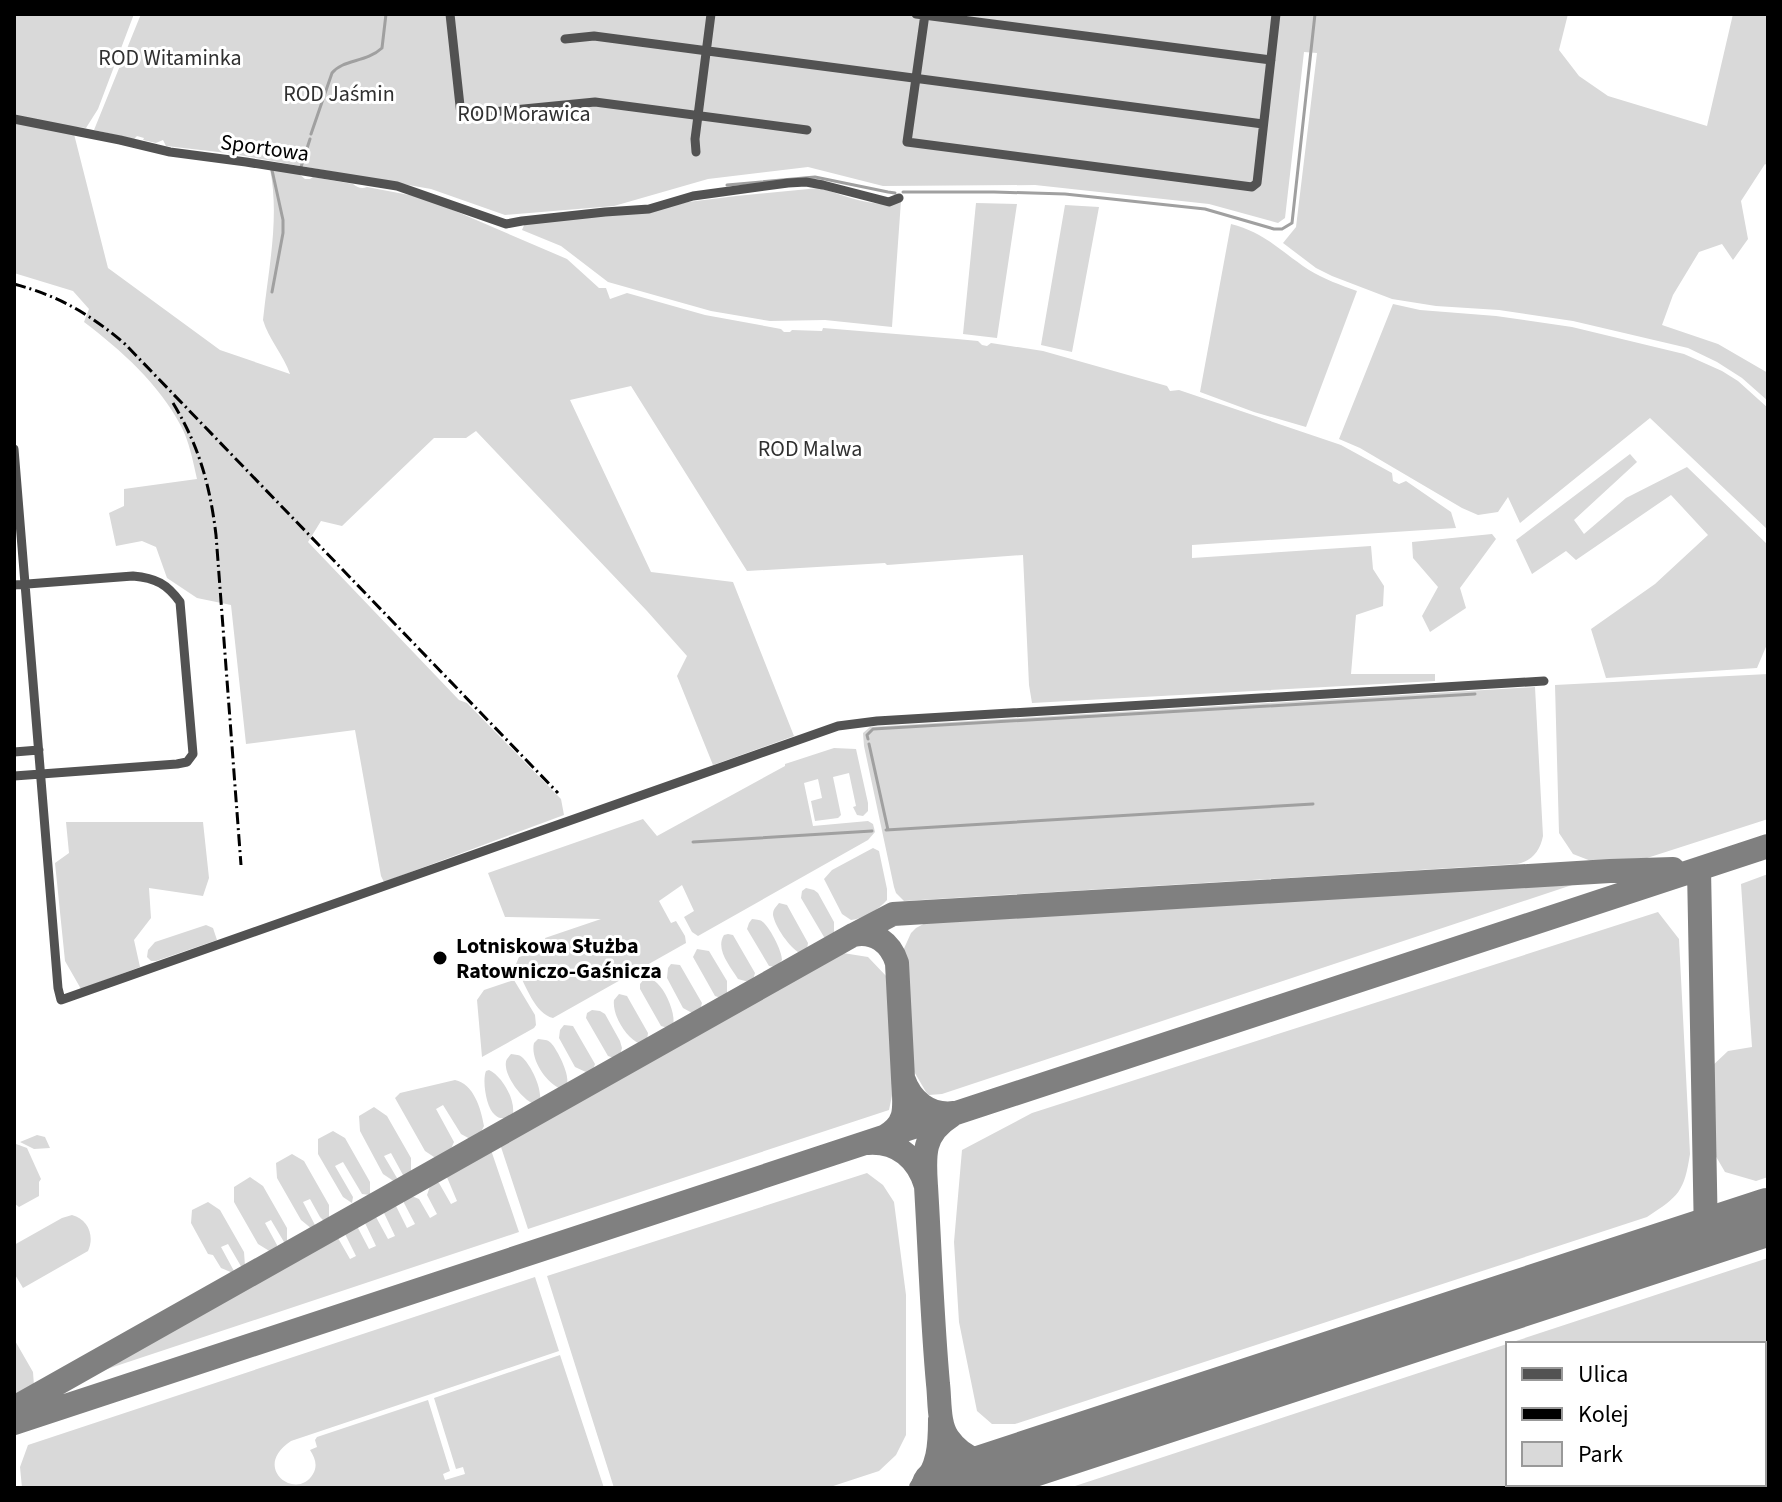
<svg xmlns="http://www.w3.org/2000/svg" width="1782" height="1502" font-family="'Source Sans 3',sans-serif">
<rect width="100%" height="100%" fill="#fff"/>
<!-- green -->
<path fill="#d9d9d9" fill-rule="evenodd" d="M14 14H134L98 109 86 128 57 125 14 115Z
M141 14H1568L1559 50 1579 76 1608 96 1707 126 1733 14H1768V166L1765 164 1741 201 1748 239 1733 260 1722 244 1699 252 1673 295 1662 325 1718 344 1768 373V401L1742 378 1717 362 1688 348 1573 321 1499 310 1436 306 1392 299 1332 276 1316 268 1283 243 1296 227 1317 53 1304 52 1285 218 1278 223 1209 204 1035 185 883 186 808 167 708 179 614 206 505 215 431 189 227 153 166 146 163 140 156 143 143 140 144 138 137 136 134 139 94 130Z
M14 123 74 134 108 268 220 350 290 374C284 356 268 338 263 320 268 271 280 218 270 169L299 174 305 179H310L313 177 353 184C358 188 362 189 367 187L425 198 567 259 599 288H606L610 299 627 293 705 315 781 329 784 332H790L792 330 822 331 823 328 957 339 978 341 982 345 987 346 991 343 1043 351 1167 386 1170 391 1179 390 1341 445 1392 473 1393 481 1399 484 1406 481 1451 512 1456 528 1192 545V558L1371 546 1373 569 1384 586 1383 606 1356 615 1351 674H1435V681L1032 703 1029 685 1023 555 887 565 885 563 747 571 631 386 570 400 651 572 733 582 794 736 713 765 677 676 687 656 647 611 476 431 466 438H434L342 526 321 521 308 542 459 700 467 703 561 799 564 815 384 882 381 876 355 730 246 744 231 605 197 598 167 578 156 547 142 541 116 546 109 513 124 506V489L197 479C193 461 189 441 181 426 159 384 121 350 84 322L89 309 73 291 14 273Z
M819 188C845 195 875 210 901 201L892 327 825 320 770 321 711 311 608 282 561 246 522 230 525 223 650 211 688 202 736 196Z
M976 203 1017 204 997 338 963 334Z
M1065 205 1099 207 1072 352 1041 345Z
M1231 224C1266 233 1280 251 1309 270 1324 279 1340 285 1357 291L1306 427 1254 412 1200 392Z
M1393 304 1420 310 1496 316 1572 327 1684 354 1722 371 1738 381 1768 408V530L1650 418 1520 523 1508 497 1498 512 1478 515 1462 508 1360 448 1339 439Z
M1630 454 1637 462 1574 520 1584 534 1626 498 1687 467 1768 545V642L1757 668 1606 678 1591 629 1655 584 1708 535 1671 495 1576 560 1566 551 1532 574 1516 540Z
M1492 534 1496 539 1460 588 1466 608 1430 632 1422 616 1438 587 1413 558 1412 542Z
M1768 674V819L1647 858 1591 861 1573 854 1559 833 1555 685Z
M1535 687 1543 836C1540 851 1532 861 1517 864L904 901 896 893 894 887 864 746 863 733 870 727Z
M834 748 856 749 868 803V811L863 816 857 815 853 807 856 806 849 773 833 777 841 815 838 818 815 821 811 801 822 798 818 779 804 783 813 826 868 821 873 824 875 832 868 840 698 936 692 932 684 917 694 911 682 885 659 901 671 923 676 921 685 936 686 943 553 1018C535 1014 525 984 517 969L516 964 519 957 548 948 545 938 601 919 505 917 488 873 643 819 657 836 785 766V764Z
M66 822H203L209 878 203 896 149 888 151 918 134 940 140 967 81 989 65 961 55 863 69 853Z
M873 848 879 851 887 889V900C878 910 863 919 851 920L842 914 824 879 832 870Z
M1768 874V1177L1756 1181 1725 1172 1711 1148 1710 1068 1728 1051 1752 1047 1741 884Z
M1575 884 942 1094 929 1095 926 1092 909 1063 902 953 911 933 916 928 931 920Z
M806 888 814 890 818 893 834 922V933L828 938 824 937 801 898 802 891Z
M779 903 787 905 808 943 807 949 800 953C790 948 775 927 773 915 773 909 775 908 779 903Z
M1658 912 1679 939 1690 1154C1684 1192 1679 1196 1647 1217L1015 1424H992L977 1411 959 1322 954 1242 962 1150 1032 1113Z
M752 919C758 920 760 919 764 923 771 930 782 951 782 960L776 967 769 966 747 929 749 923Z
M206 925 213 928 217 940 156 961H151L147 957 148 950 155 942Z
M728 934 733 935 755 973 753 980 749 982 738 979C730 966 715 949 724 935Z
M697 949 709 951 727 981V995L721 998 715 996 693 957Z
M843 953 868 957 888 978 894 1075 893 1091 889 1110 528 1229 500 1144Z
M671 964 680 965 702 1003 700 1010 694 1014 683 1008 667 978 668 968Z
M644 979C650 980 653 979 657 983 666 991 676 1014 673 1025L668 1028 661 1026 640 989V984Z
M514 980 535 1015 536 1025 534 1028 482 1057 477 1000 484 990Z
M619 994 627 996 648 1033 647 1040 640 1044C626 1038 612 1015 614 1000Z
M592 1010 600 1011 605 1014 620 1041 622 1048 620 1055 614 1058 608 1056 586 1018 587 1013Z
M564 1025 573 1026 595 1064 593 1070 588 1073 575 1067 559 1038 560 1030Z
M538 1039C544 1040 547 1039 551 1043 557 1049 572 1078 566 1085 565 1087 562 1087 561 1089 546 1083 530 1059 534 1043Z
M511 1054C516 1055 519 1054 523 1058 532 1067 542 1089 540 1101L534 1104C523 1100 507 1079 506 1067 505 1060 507 1059 511 1054Z
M489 1070C502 1076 515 1099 513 1113L507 1118C501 1118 499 1119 495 1115 486 1108 482 1080 486 1071Z
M455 1080C474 1084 481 1109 484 1126L479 1136 472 1140 461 1134 443 1105 436 1109 454 1142 450 1151 437 1159 425 1151 395 1098 400 1093Z
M374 1107 387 1116 411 1158V1173L407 1176 403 1175 391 1153 384 1156 397 1178 395 1182 383 1174 360 1131 359 1116Z
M333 1131 345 1138 370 1182V1195L362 1194 343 1162 335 1166 353 1197 352 1203 343 1197 318 1154V1139Z
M37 1135 45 1137 50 1148 34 1149 20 1142Z
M16 1144 27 1148 41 1179 39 1182V1196L19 1207 14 1203V1145Z
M491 1150 519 1232 92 1374 335 1237 338 1238 350 1259 356 1256 345 1234 354 1227 358 1228 369 1249 376 1246 365 1223 366 1220 373 1216 376 1217 388 1239 395 1236 384 1213V1210L392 1205 396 1206 407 1228 415 1224 404 1203V1198L409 1195 419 1199 430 1218 437 1214 427 1195 431 1183 435 1181 439 1183 451 1204 457 1201 446 1175Z
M292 1154 304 1161 329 1205V1219L325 1222 320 1217 310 1199 303 1202 315 1225 312 1229 301 1220 277 1178 276 1163Z
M867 1173 883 1185 894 1202 906 1295V1435L896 1455 879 1471 827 1488H614L547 1276Z
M250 1177 263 1186 287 1228V1243L284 1242 271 1220 265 1223 277 1245 276 1250 271 1252 258 1244 234 1202V1187Z
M208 1202 220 1210 244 1252 245 1266 242 1268 228 1244 221 1247 234 1271 233 1273 221 1268 213 1255 208 1254 191 1223 192 1210Z
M72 1215C88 1219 95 1236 88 1251L23 1288 14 1273V1245L62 1218Z
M1768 1258V1488H1069ZM1764 1344V1484H1508V1344Z
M535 1277 559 1351 291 1441C250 1468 297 1502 313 1474 318 1465 315 1458 310 1450L317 1447 315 1440 317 1437 428 1400 450 1471 443 1474 445 1480 465 1474 463 1467 456 1469 434 1398 560 1355 604 1488H22L20 1467 28 1445Z
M14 1339 33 1372 34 1386 14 1397Z"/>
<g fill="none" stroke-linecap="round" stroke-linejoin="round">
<!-- stream -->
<path stroke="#a0a0a0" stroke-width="3" d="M311 134 332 73C343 59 366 63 382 48L386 14
M301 167 310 139
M727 185 815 177 888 192 895 193
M903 192H994L1065 194 1205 209 1274 229H1282L1292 223 1315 14
M272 292 283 233V220L272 170
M868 739 867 735 873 729 1475 694
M869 744 888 830
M886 830 1313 804
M693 842 872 831"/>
<!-- taxiway -->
<path stroke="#808080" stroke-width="24" d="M1699 869 1706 1237
M853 935C874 930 891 943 897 963L903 1078
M884 1137C910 1123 904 1104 903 1078 911 1101 929 1116 954 1113
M868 1143C898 1141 918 1159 926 1186 924 1156 922 1134 951 1116
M926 1186C930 1252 932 1318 938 1384 940 1400 938 1424 948 1438 964 1461 988 1466 1014 1464
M14 1408 853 935 893 914 1610 871 1673 869
M14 1423 1768 846
M921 1488C939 1468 940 1445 940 1420"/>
<!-- runway -->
<path stroke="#808080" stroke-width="58" d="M940 1488 1768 1217"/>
<!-- minor -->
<path stroke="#525252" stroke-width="9" d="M450 14 461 115 595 102 807 130
M916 14 1271 60
M925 14 907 142 1252 187 1257 183 1276 14
M565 39 594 36 1263 124
M14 119 120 140 170 152 246 162 397 186 506 224 522 221 605 212 649 209 693 196 788 183 806 182 823 185 889 202 899 198
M696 152 695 139 711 14
M14 449 58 988 61 1000 838 726 877 721 1544 681
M14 585 133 576C156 578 167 584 180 602L193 754 187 762 177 764 14 776
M14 752 39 750"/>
<!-- rail -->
<path stroke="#000" stroke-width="3" stroke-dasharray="12 4 2 4" stroke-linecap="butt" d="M14 284C59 296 90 314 125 344L558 793
M173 403C199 446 210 485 216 535L241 865"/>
</g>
<!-- markers -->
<circle fill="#000" stroke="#fff" stroke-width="3" cx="440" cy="958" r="8"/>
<g text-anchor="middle" stroke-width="6" stroke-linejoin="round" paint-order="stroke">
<!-- park labels -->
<g font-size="22" fill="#303030" stroke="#fff">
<text x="170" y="65">ROD Witaminka</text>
<text x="339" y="101">ROD Jaśmin</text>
<text x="524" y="121">ROD Morawica</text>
<text x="810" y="456">ROD Malwa</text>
</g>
<!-- street labels -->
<g font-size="22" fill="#000" stroke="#fff">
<text transform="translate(265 147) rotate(8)" y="8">Sportowa</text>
</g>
<!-- poi labels -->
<g font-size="22" font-weight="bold" fill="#000" stroke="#fff" text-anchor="start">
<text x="456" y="953">Lotniskowa Służba<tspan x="456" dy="25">Ratowniczo-Gaśnicza</tspan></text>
</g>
</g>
<!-- border -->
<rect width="1782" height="1502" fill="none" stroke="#000000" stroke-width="32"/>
<!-- legend -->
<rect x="1506" y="1342" width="260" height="144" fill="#ffffff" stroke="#999999" stroke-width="2"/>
<rect x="1522" y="1368" width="40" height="12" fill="#525252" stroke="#999999" stroke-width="2"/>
<text x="1578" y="1382" font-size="24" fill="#000000">Ulica</text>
<rect x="1522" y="1408" width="40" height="12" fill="#000000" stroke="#999999" stroke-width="2"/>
<text x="1578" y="1422" font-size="24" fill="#000000">Kolej</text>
<rect x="1522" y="1442" width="40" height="24" fill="#d9d9d9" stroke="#999999" stroke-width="2"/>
<text x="1578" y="1462" font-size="24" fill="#000000">Park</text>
</svg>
